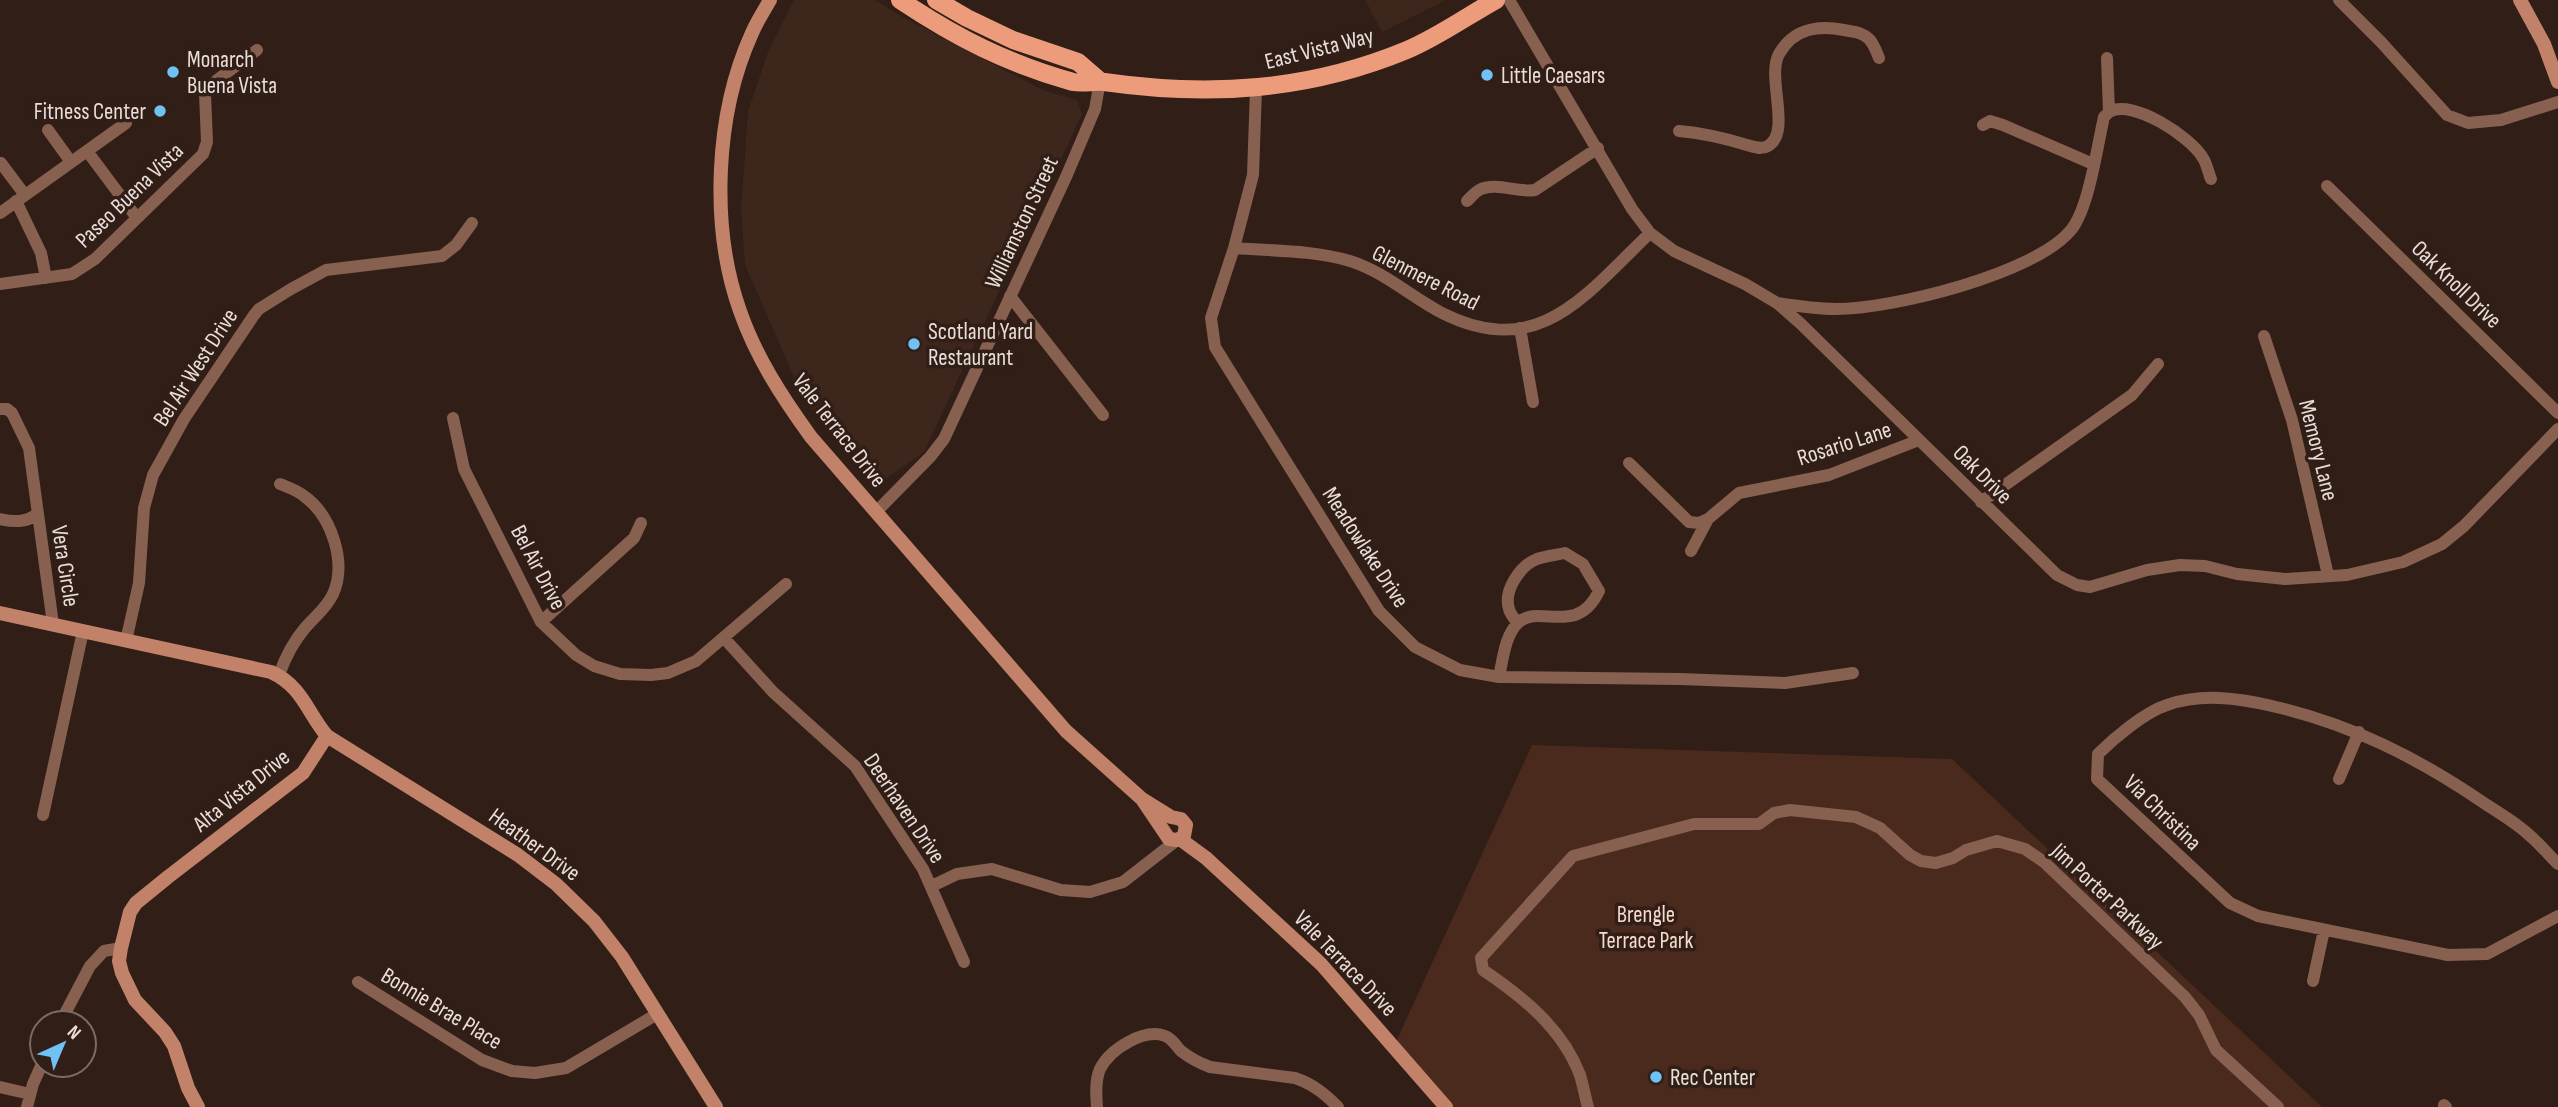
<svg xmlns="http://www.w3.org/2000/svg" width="2558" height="1107" font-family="'Sofia Sans Condensed',sans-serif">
<rect width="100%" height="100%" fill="#301e17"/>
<!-- built -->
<path fill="#3d261c" d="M794 0H875L899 15 1043 90 1077 100 1082 114 924 452 881 482 805 402 745 265 741 209 748 111 769 49Z
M1365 0H1446L1382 32Z"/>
<!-- green -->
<path fill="#492a1d" d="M1532 745 1952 759 2322 1107H1446L1394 1046Z"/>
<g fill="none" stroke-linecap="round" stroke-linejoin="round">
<!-- street -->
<path stroke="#876050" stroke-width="12" d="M1509 0 1632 209 1650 233 1674 251 1745 284 1777 303 1801 324 2057 575 2077 585 2090 587 2147 570 2180 565 2205 566 2237 574 2285 579 2347 575 2403 562 2442 544 2464 526 2558 429
M2339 0 2381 42 2447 115 2468 123 2501 120 2558 102
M1256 89 1253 175 1234 248 1211 318 1215 347 1379 611 1415 647 1460 670 1499 677 1680 679 1785 683 1853 673
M2109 112C2132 98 2191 137 2203 158 2207 164 2208 172 2211 179
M1983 125 1990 121 2003 125 2093 164
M48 130 71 162
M1679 131C1703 133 1724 138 1747 145 1754 147 1761 150 1768 146 1792 132 1766 77 1779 54 1794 28 1818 25 1844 30 1854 32 1862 32 1869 39 1874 44 1876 51 1879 58
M87 151 137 218
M1 163 25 195
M2327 186 2558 413
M16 201 41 253 46 278
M1467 201C1471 197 1476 191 1481 189 1497 182 1518 193 1535 190L1598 148
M0 213 126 123
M1234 248C1272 251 1313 250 1350 261 1385 272 1411 297 1442 313 1539 362 1586 294 1650 233
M0 284 72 274 95 259 203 154 207 142 205 94 217 80 257 50
M1010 296 1103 415
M1777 303C1796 306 1816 309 1836 309 1892 309 2035 274 2071 230 2089 208 2097 147 2104 117L2109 112 2107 58
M1520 328 1533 402
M2264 336 2292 420 2328 575
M0 409H7L12 413 29 448 53 624
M453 418 464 469 541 622 576 655 594 666 620 674 651 675 668 673 696 661 786 584
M1629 463 1689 522 1699 523 1708 519 1739 493 1829 475 1919 440
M1981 502 2132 395 2158 364
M876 512 930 457 944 439 1066 177 1095 109 1100 81
M0 519C13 522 26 523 37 514
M1691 551 1708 519
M541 622 634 538 641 523
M724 638 773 692 855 766 923 869 964 962
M126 641 139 583 144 508 153 475 184 419 254 315 259 309 291 289 326 270 442 256 456 245 472 223
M279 675C285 658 293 642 305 628 315 616 326 609 333 594 347 563 332 516 304 496 297 490 287 487 280 484
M1499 677C1503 659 1505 634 1519 622 1540 604 1577 637 1599 591L1583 564 1565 553C1556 555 1546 556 1537 559 1521 565 1503 590 1509 609 1510 614 1515 619 1517 623
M2339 779 2359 732
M43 815 83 631
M2558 864C2548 854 2539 843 2528 834 2515 822 2499 813 2484 803 2418 758 2351 724 2272 706 2238 698 2201 693 2167 705 2145 712 2114 738 2098 754L2097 779 2230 903 2258 916 2448 955 2487 954 2558 916
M932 886 957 874 992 869 1061 890 1090 892 1123 882 1177 840
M2313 981 2324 930
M358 982 482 1060 512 1071 535 1073 566 1068 657 1014
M60 1023 90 966 104 951 121 948
M0 1087 30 1094
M2444 1105 2446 1107
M27 1107 33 1084 42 1064
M1097 1107C1096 1095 1095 1080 1100 1069 1110 1049 1144 1028 1165 1036 1172 1038 1176 1046 1181 1051 1190 1058 1199 1063 1210 1067L1295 1078C1313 1084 1325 1094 1338 1107
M1588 1107C1585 1096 1583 1085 1580 1075 1562 1028 1523 997 1483 970L1481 958 1573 856 1694 824H1759L1774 813 1790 810 1856 817 1880 828 1910 855 1921 861 1936 863 1953 858 1966 850 1997 841 2025 849 2044 862 2185 997 2199 1015 2216 1050 2278 1107"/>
<!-- secondary -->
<path stroke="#c18269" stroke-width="14" d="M770 0C764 11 757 21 752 33 715 114 710 227 740 311 756 357 782 397 811 437L1066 731 1142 799 1171 817 1181 819 1186 825 1184 836 1177 840 1169 839 1142 799
M2520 0 2544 44 2558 82
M0 613 271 672C302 686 307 712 327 736L518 855 556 884 594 921 622 957 716 1107
M1180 839 1206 858 1321 964 1446 1107
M198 1107 188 1088 174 1046 165 1032 135 1000 122 973 119 961 121 948 130 912 136 903 168 877 303 773 327 736"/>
<!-- primary -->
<path stroke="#ed9c7b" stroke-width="18" d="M900 0C957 38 1006 63 1073 82 1083 84 1094 81 1104 82 1210 97 1308 91 1407 50 1438 37 1467 16 1496 0
M936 0 967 18 1013 40 1078 62 1100 81"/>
</g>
<!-- markers -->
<g fill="#70c2f4" stroke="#301e17" stroke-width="2.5">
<circle cx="173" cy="72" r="7"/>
<circle cx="1487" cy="75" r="7"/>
<circle cx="160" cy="111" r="7"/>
<circle cx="914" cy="344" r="7"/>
<circle cx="1656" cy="1077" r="7"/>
</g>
<g text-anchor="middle" stroke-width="7" stroke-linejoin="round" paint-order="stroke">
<!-- street labels -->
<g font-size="23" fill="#eaded9" stroke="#301e17">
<text transform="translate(1319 48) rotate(-14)" y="8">East Vista Way</text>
<text transform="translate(129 195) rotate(-44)" y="8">Paseo Buena Vista</text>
<text transform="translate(1021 222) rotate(-65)" y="8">Williamston Street</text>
<text transform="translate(1426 277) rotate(27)" y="8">Glenmere Road</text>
<text transform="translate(2457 284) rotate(44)" y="8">Oak Knoll Drive</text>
<text transform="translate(195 367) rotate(-57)" y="8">Bel Air West Drive</text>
<text transform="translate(840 430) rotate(52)" y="8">Vale Terrace Drive</text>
<text transform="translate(1844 443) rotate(-18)" y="8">Rosario Lane</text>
<text transform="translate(2319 450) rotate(76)" y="8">Memory Lane</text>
<text transform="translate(1983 474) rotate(45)" y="8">Oak Drive</text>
<text transform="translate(1366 547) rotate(57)" y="8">Meadowlake Drive</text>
<text transform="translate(66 566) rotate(81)" y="8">Vera Circle</text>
<text transform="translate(539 567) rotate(62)" y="8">Bel Air Drive</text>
<text transform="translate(241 790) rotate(-39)" y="8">Alta Vista Drive</text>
<text transform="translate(905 808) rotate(56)" y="8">Deerhaven Drive</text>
<text transform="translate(2163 812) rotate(44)" y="8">Via Christina</text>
<text transform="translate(535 844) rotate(36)" y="8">Heather Drive</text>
<text transform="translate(2108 896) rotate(43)" y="8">Jim Porter Parkway</text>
<text transform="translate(1346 963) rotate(46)" y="8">Vale Terrace Drive</text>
<text transform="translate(442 1008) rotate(31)" y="8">Bonnie Brae Place</text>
</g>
<!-- poi labels -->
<g font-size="23" fill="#eaded9" stroke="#301e17" text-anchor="start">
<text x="187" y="67">Monarch<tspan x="187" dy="26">Buena Vista</tspan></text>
<text x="1501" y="83">Little Caesars</text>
<text x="146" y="119" text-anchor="end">Fitness Center</text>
<text x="928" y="339">Scotland Yard<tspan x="928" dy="26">Restaurant</tspan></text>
<text x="1670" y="1085">Rec Center</text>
</g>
<!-- park labels -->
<g font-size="23" fill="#f8d9cd" stroke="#301e17">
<text x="1646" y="922">Brengle<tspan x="1646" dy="26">Terrace Park</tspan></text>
</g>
</g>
<!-- north arrow -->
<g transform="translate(63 1044) rotate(44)"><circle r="33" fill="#301e17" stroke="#7a6b65" stroke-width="2"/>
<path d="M0-5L12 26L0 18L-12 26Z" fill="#70c2f4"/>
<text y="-10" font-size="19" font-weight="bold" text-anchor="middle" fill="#eaded9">N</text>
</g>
</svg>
